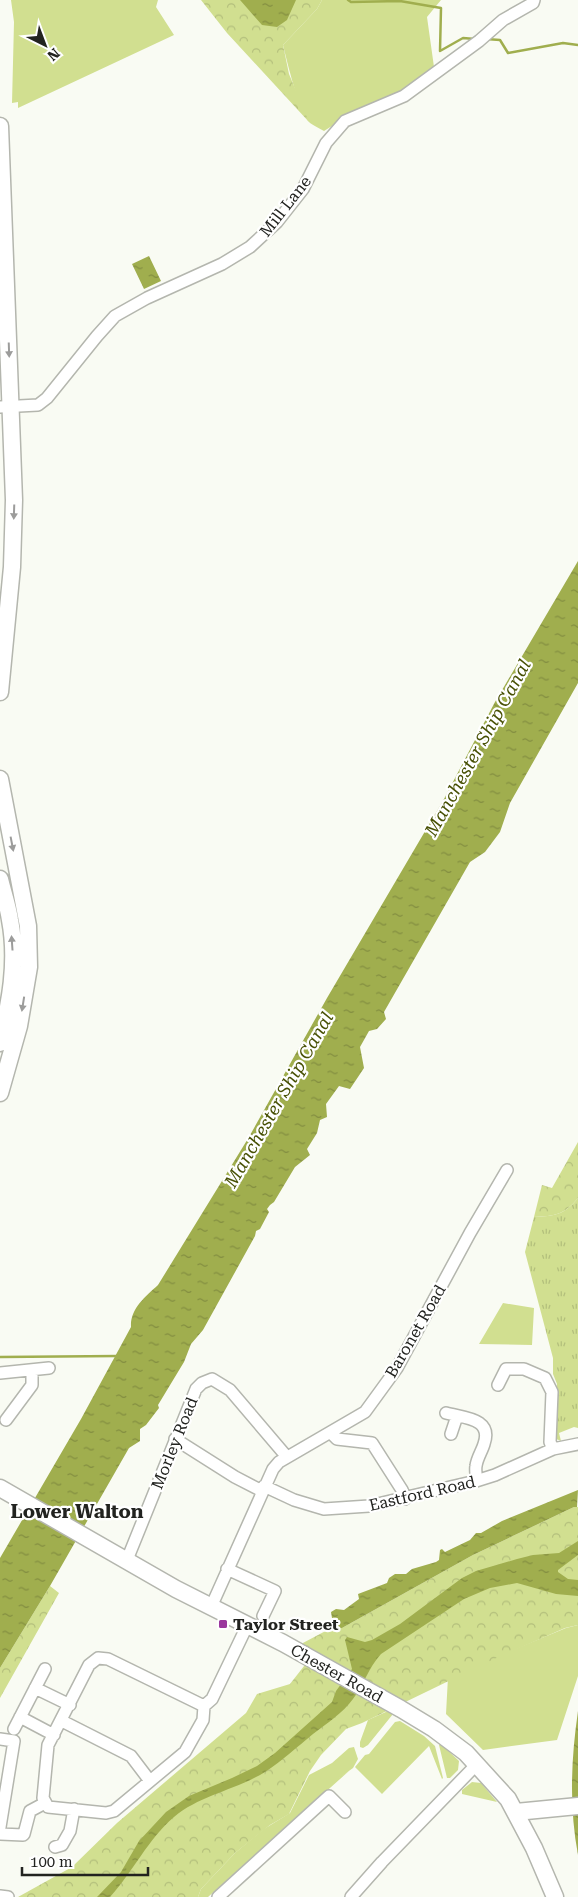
<svg xmlns="http://www.w3.org/2000/svg" width="578" height="1897" font-family="'Roboto Serif',serif">
<defs>
<pattern id="forest-crowns" width="20" height="18" patternUnits="userSpaceOnUse" patternTransform="scale(1.25)"><rect width="20" height="18" fill="#d1df90"/><path d="M2 6a3 3 0 1 1 6 0M12 15a3 3 0 1 1 6 0" fill="none" stroke="#b3bf7c"/></pattern>
<pattern id="park-tufts" width="24" height="20" patternUnits="userSpaceOnUse" patternTransform="scale(1.25)"><rect width="24" height="20" fill="#d1df90"/><path d="M3 7l-1-3M5 7V3M7 7l1-3M15 17l-1-3M17 17v-4M19 17l1-3" fill="none" stroke="#b3bf7c"/></pattern>
<pattern id="water-ripples" width="26" height="14" patternUnits="userSpaceOnUse" patternTransform="scale(1.25)"><rect width="26" height="14" fill="#a0ae4e"/><path d="M2 4q2-2 4 0t4 0M15 11q2-2 4 0t4 0" fill="none" stroke="#828d40"/></pattern>
</defs>
<rect width="100%" height="100%" fill="#f9fbf3"/>
<!-- green -->
<path fill="#d1df90" d="M11 0H158L156 7 174 35 18 108V102L12 103 14 22Z
M322 0H441L427 17 434 67 403 91 343 119 324 131C319 128 314 126 310 123 299 113 287 61 283 45L317 9Z
M503 1303 534 1308 532 1345 479 1344Z
M578 1625V1676L557 1740 483 1750 446 1714 448 1677 566 1628Z
M388 1711 393 1714 368 1745 363 1748 360 1747V1742L368 1720Z
M400 1721 424 1736 435 1746 443 1778 442 1779 429 1746 382 1794 355 1767 365 1755 369 1754 395 1722Z
M441 1744 459 1761 458 1770 450 1778H447L439 1745Z
M354 1747 358 1759 353 1768 335 1781 349 1771 208 1897H198L201 1889 235 1853 264 1829 290 1813 309 1775 332 1763 349 1748Z
M472 1782 481 1783 497 1802 462 1794V1790Z"/>
<!-- forest -->
<path fill="url(#forest-crowns)" d="M201 0H322L317 9 283 45 289 74 309 122 227 33Z
M578 1142V1198C564 1215 555 1216 534 1217L542 1185 552 1188Z
M574 1507H578V1625L565 1628 492 1660 362 1723 346 1729 321 1755 310 1771 289 1814 270 1825 235 1853 201 1889 198 1897H18L72 1867 117 1823 246 1713 257 1694 290 1684 315 1652 301 1644 335 1626 342 1628 473 1555Z
M50 1586 59 1593 0 1698V1668Z"/>
<!-- park -->
<path fill="url(#park-tufts)" d="M578 1198V1428L574 1427 559 1433 561 1441 554 1438 552 1433 557 1384 553 1374V1358L525 1252 534 1217C555 1216 564 1215 578 1198Z"/>
<!-- water -->
<path fill="url(#water-ripples)" d="M240 0H296L287 20 277 27 262 25Z
M149 256 161 281 144 289 132 264Z
M578 561V683L510 803 500 832 485 852 470 862 384 1012 386 1019 377 1029 369 1031 360 1047 364 1068 350 1089 339 1086 326 1104 327 1117 320 1120 317 1133 307 1149 310 1155 295 1167 274 1202 270 1205 267 1209 269 1212 260 1229 256 1231 255 1236 203 1330 191 1344 184 1362 158 1405 159 1408 146 1425 140 1429V1441L129 1448 50 1586 0 1668V1558L81 1419 131 1327C130 1309 145 1297 158 1285L249 1137 327 998 444 799 495 702Z
M578 1490 577 1507H574L473 1555 342 1628H338L333 1624 331 1612 336 1609 344 1610 359 1599 358 1594 387 1583 389 1578 395 1574H406L412 1569 436 1562 439 1560 440 1550 442 1549 445 1552 470 1540 476 1533H481L502 1521Z
M578 1541V1555L558 1570V1572L568 1579 578 1580V1596L556 1594 517 1583 490 1588 464 1599 381 1654C368 1668 364 1685 353 1699 343 1713 326 1724 313 1734 297 1747 282 1761 265 1772 236 1790 200 1795 174 1817 148 1839 133 1872 110 1897H97L121 1872 139 1841 166 1812 189 1796 232 1778 257 1766 275 1753 332 1702 336 1691 352 1669 345 1640 347 1637 365 1642 372 1640 400 1624 462 1578 476 1571 517 1559 533 1555 559 1553Z
M578 1711V1855C569 1807 571 1759 578 1711Z"/>
<g fill="none" stroke-linecap="round" stroke-linejoin="round">
<!-- stream -->
<path stroke="#a0ae4e" stroke-width="2.5" d="M348 0 351 2 400 1 441 8 440 51 463 38 475 39
M486 39 500 40 508 53 563 43 578 45
M0 1357 118 1356"/>
<!-- minor casing -->
<g stroke="#b4b6ae" stroke-width="14">
<path id="minor" d="M0 407 38 405 47 398 97 336 115 316 147 298 222 264 250 247 277 222 303 189 326 143 345 121 404 96 479 41 503 20 533 3 534 0
M0 1373 49 1368
M498 1385 506 1369H524L545 1378 552 1392 550 1442 553 1449
M446 1413C464 1418 493 1418 484 1444 482 1451 477 1458 476 1466 475 1471 477 1476 476 1481
M6 1420 32 1385V1370
M331 1433 337 1439 372 1443 402 1490 405 1499
M451 1434 457 1416
M175 1439 235 1477 262 1491
M264 1486 294 1500 324 1509 369 1506 476 1481 495 1475 553 1449 578 1444
M125 1561 129 1555 196 1389 202 1383 212 1379 230 1390 287 1457
M227 1569 275 1591 263 1616
M211 1607 273 1469 279 1462 365 1412 397 1368 470 1233 507 1170
M35 1688 70 1705
M204 1706 108 1659 98 1658 89 1665 48 1745 43 1798 48 1807 106 1813 114 1811 185 1752 203 1720 204 1706 212 1699 247 1626
M20 1717 54 1735
M62 1721 131 1756 150 1781
M14 1729 45 1669
M0 1739 14 1741 0 1827
M0 1834 23 1835 24 1834 30 1811 45 1803
M55 1847 62 1845 70 1831 74 1809
M0 1896 8 1897
M218 1897 329 1796 345 1812
M351 1897 382 1862 477 1764"/>
</g>
<!-- highway casing -->
<g stroke="#b4b6ae" stroke-width="19">
<path id="highway" d="M0 126 14 500 12 567 0 692
M0 779 28 926 29 967 19 1026 0 1093
M0 879C3 892 8 906 10 920 18 962 10 1003 0 1043
M0 1488 176 1589 283 1643 401 1709 434 1729 466 1753 508 1799 534 1848 555 1897
M516 1812 578 1806"/>
</g>
<!-- minor -->
<use href="#minor" stroke="#fff" stroke-width="11"/>
<!-- highway -->
<use href="#highway" stroke="#fff" stroke-width="16"/>
</g>
<!-- one-way arrows -->
<defs><path id="oneway-solid" d="M-6-.8H1V-3.2L6.5 0L1 3.2V.8H-6Z" transform="scale(1.25)"/></defs>
<g fill="#9c9c9b">
<use href="#oneway-solid" transform="translate(9 350) rotate(88)"/>
<use href="#oneway-solid" transform="translate(14 512) rotate(92)"/>
<use href="#oneway-solid" transform="translate(12 844) rotate(79)"/>
<use href="#oneway-solid" transform="translate(12 943) rotate(-94)"/>
<use href="#oneway-solid" transform="translate(23 1004) rotate(99)"/>
</g>
<!-- markers -->
<rect fill="#9a379d" stroke="#fff" stroke-width="2" x="218" y="1619" width="10" height="10" rx="2.5"/>
<g text-anchor="middle" stroke-width="4.5" stroke-linejoin="round" paint-order="stroke">
<!-- street labels -->
<g font-size="16" fill="#222320" stroke="#fff">
<text transform="translate(285 206) rotate(-52)" y="6">Mill Lane</text>
<text transform="translate(415 1331) rotate(-60)" y="6">Baronet Road</text>
<text transform="translate(174 1443) rotate(-68)" y="6">Morley Road</text>
<text transform="translate(422 1493) rotate(-13)" y="6">Eastford Road</text>
<text transform="translate(337 1673) rotate(29)" y="6">Chester Road</text>
</g>
<!-- poi labels -->
<g font-size="16" font-weight="bold" fill="#222320" stroke="#fff" text-anchor="start">
<text x="233" y="1630">Taylor Street</text>
</g>
<!-- water labels -->
<g font-size="18" font-style="italic" fill="#485105" stroke="#fff">
<text transform="translate(478 748) rotate(-61)" y="6">Manchester Ship Canal</text>
<text transform="translate(279 1100) rotate(-60)" y="6">Manchester Ship Canal</text>
</g>
<!-- quarter labels -->
<g font-size="19" font-weight="bold" fill="#222320" stroke="#fff">
<text x="77" y="1518">Lower Walton</text>
</g>
</g>
<!-- north arrow -->
<g transform="translate(45 45) rotate(138)" stroke="#ffffff" stroke-width="4" paint-order="stroke">
<path d="M0-4L9 19L0 12L-9 19Z" fill="#222320"/>
<text y="-8" font-size="14" font-weight="bold" text-anchor="middle" fill="#222320">N</text>
</g>
<!-- scale -->
<path d="M22 1867v8h126v-8" fill="none" stroke="#222320" stroke-width="2.5"/>
<text x="30" y="1867" font-size="15" fill="#222320" stroke="#ffffff" stroke-width="4" paint-order="stroke">100 m</text>
</svg>
